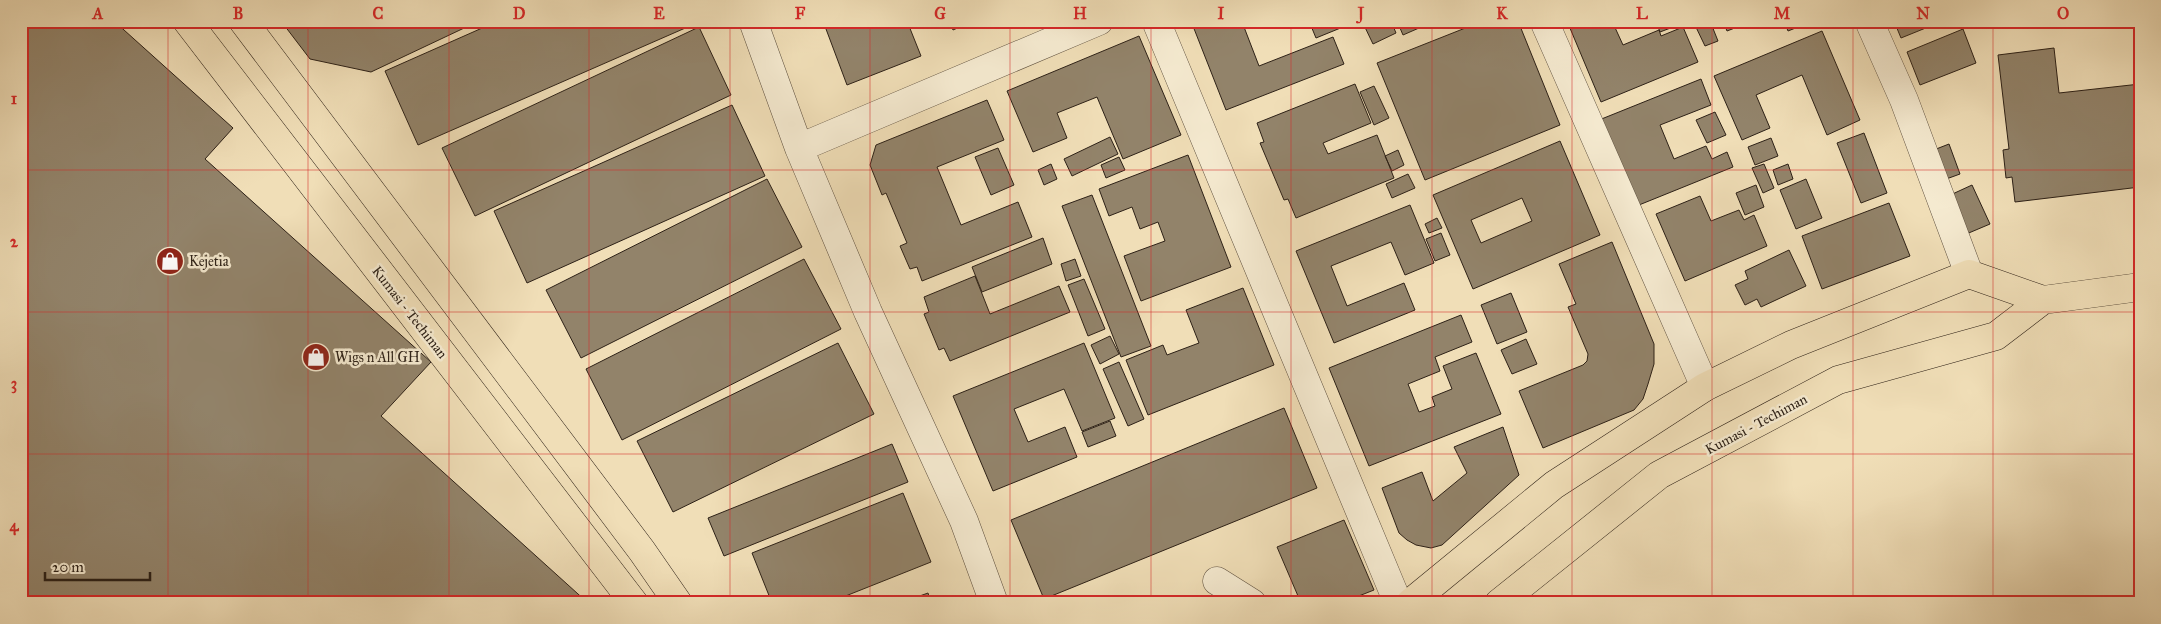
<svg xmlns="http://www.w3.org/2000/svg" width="2161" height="624" font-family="'IM FELL Great Primer',serif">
<rect width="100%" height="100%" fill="#f0deb7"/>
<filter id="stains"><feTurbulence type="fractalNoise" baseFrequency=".004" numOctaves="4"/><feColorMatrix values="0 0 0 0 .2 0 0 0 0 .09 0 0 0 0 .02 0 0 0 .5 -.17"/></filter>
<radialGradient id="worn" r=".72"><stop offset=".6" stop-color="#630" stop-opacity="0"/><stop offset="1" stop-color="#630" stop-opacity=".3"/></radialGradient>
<!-- building -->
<path fill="#92836a" stroke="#2d2117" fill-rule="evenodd" d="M21 21H114L233 128 205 159 431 362 381 416 588 603H21Z
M281 21H479L371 72 310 59Z
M498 21H698L699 22 418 145 385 71Z
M823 21H907L921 56 847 85Z
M949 21H973L953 30Z
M1191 21H1258L1244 27 1259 66 1333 37 1344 64 1226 110Z
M1309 21H1340L1343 27 1316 38Z
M1362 21H1391L1396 33 1373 44Z
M1397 21H1435L1403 35Z
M1483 21H1518L1560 125 1425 180 1377 63Z
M1567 21H1612L1623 45 1659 30 1661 36 1683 27 1698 62 1601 102Z
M1656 21H1680L1681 24 1660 32Z
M1697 21H1710L1718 41 1705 46 1694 23Z
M1723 21H1753L1727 31Z
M1784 21H1813L1788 31Z
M1894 21H1943L1901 38Z
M699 27 731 95 475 216 442 148Z
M1963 29 1976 63 1920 85 1907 52Z
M1822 31 1860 120 1827 135 1802 75 1756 95 1770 128 1742 140 1714 76Z
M1139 36 1181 135 1123 159 1097 97 1057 113 1067 138 1033 152 1007 91Z
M2054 48 2059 93 2140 84V187L2015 202 2012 177 2006 178 2003 150 2009 149 1998 55Z
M1701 79 1711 105 1660 125 1674 159 1706 146 1712 159 1727 152 1733 167 1634 207 1599 120Z
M1355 84 1371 123 1323 143 1328 154 1377 135 1394 178 1296 218 1288 199 1284 200 1260 143 1264 142 1257 123Z
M1374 86 1389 118 1374 125 1360 92Z
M987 100 1004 140 937 167 961 225 1018 202 1032 237 922 281 917 267 910 269 900 246 907 243 886 193 882 195 870 165 876 145Z
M732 105 765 176 527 283 494 211Z
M1715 112 1726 135 1707 143 1696 120Z
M1864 133 1887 193 1861 203 1837 143Z
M1110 137 1118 154 1072 176 1064 159Z
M1771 138 1778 156 1755 165 1748 147Z
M1560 141 1600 235 1473 289 1433 195ZM1522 198 1532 221 1481 243 1471 220Z
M1949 144 1960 174 1938 182 1926 153Z
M998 148 1014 185 991 195 975 157Z
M1398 150 1404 165 1392 171 1385 156Z
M1188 155 1231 267 1141 301 1124 256 1165 241 1158 222 1140 229 1132 207 1109 216 1099 189Z
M1119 157 1125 170 1106 178 1101 165Z
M1051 164 1057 179 1044 185 1038 170Z
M1764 164 1774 188 1763 193 1752 168Z
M1788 164 1793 179 1778 185 1773 170Z
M1408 174 1415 188 1392 198 1386 184Z
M767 179 802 247 581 358 546 290Z
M1806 179 1822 218 1796 229 1780 190Z
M1756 185 1764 207 1745 215 1736 193Z
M1972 185 1990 224 1964 235 1946 197Z
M1092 195 1151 346 1121 357 1062 206Z
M1700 196 1711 221 1739 210 1744 220 1754 215 1767 246 1685 281 1656 214Z
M1889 203 1910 256 1822 289 1802 236Z
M1410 205 1434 263 1405 275 1391 242 1331 266 1347 306 1404 283 1415 310 1334 343 1296 251Z
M1437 218 1442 228 1429 233 1425 224Z
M1441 233 1450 255 1435 261 1426 239Z
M1043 238 1052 264 982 292 972 267Z
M1612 242 1654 344V364L1648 384 1643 399 1634 410 1543 448 1519 391 1583 365 1587 361 1588 354 1568 307 1576 304 1559 264Z
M1789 250 1806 286 1761 307 1757 299 1745 305 1735 285 1748 279 1745 271Z
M804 259 841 329 622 440 586 369Z
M1075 259 1081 276 1066 281 1061 264Z
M975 276 990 314 1059 286 1070 312 950 361 944 348 939 350 924 314 929 312 924 297Z
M1084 279 1105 329 1088 336 1068 285Z
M1243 288 1274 365 1148 415 1126 360 1163 345 1167 355 1199 343 1186 310Z
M1511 293 1527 332 1497 344 1481 305Z
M1461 315 1472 342 1435 357 1440 371 1408 384 1419 412 1435 406 1432 397 1452 389 1443 366 1476 353 1501 414 1369 466 1329 368Z
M1110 336 1119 354 1100 364 1091 345Z
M1526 339 1537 364 1512 374 1501 350Z
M838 343 874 414 673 512 637 441Z
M1084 343 1115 418 1082 431 1064 389 1014 409 1028 442 1065 427 1077 457 993 491 953 396Z
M1119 362 1144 419 1128 426 1103 369Z
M1284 408 1317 488 1044 599 1011 520Z
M1110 421 1116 436 1088 447 1082 432Z
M1503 427 1519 475 1442 545 1431 548 1416 545 1407 540 1399 533 1382 488 1422 472 1433 501 1467 473 1454 447Z
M892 444 908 482 724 556 708 518Z
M903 493 931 562 828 603H772L752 553Z
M1344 520 1374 590 1341 603H1301L1277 547Z
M928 593 931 603H900Z"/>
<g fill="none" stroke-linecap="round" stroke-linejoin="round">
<!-- minor casing -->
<g stroke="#5e503f" stroke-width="29">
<path id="minor" d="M753 21 799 148 868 312 964 521 994 603
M1156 21 1398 603
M1544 21 1705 387
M1869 21 1904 100 1969 274
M799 148 1099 21
M1217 581 1252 603"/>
</g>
<!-- major casing -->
<g stroke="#2d2117" stroke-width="29">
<path id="major" d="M187 21 634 603
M243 21 642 551 678 603
M1410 603 1554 485 1705 387 1791 345 1969 274 2043 300 2140 287
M1499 603 1659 475 1838 380 1996 336 2043 300"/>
</g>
<!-- minor -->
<use href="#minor" stroke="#f5ead0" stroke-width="28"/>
<!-- major -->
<use href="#major" stroke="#f0deb7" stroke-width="28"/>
</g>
<!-- grid -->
<path fill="none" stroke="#d62828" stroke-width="1" stroke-opacity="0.55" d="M168 21V603M308 21V603M449 21V603M589 21V603M730 21V603M870 21V603M1010 21V603M1151 21V603M1291 21V603M1432 21V603M1572 21V603M1712 21V603M1853 21V603M1993 21V603M21 170H2140M21 312H2140M21 454H2140"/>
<!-- icons -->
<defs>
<g id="shop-disc" transform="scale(1.4375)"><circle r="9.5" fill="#8f2418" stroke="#f5ead0"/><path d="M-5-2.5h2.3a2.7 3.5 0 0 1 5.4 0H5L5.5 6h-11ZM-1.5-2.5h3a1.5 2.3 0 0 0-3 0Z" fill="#fff"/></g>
</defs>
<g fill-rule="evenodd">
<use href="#shop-disc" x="170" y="261"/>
<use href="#shop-disc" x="316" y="357"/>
</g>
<g text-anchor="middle" stroke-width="5" stroke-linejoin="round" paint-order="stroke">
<!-- poi labels -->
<g font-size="14" fill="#2d2117" stroke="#f5ead0" text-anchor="start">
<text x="189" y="266">Kejetia</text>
<text x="335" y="362">Wigs n All GH</text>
</g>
<!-- street labels -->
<g font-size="14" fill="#2d2117" stroke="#f5ead0">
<text transform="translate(410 312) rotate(52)" y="5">Kumasi - Techiman</text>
<text transform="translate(1756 424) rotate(-28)" y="5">Kumasi - Techiman</text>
</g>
</g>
<!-- margin -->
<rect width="2161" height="624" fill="none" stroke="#f0deb7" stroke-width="55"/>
<!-- scale -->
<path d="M45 572v8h105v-8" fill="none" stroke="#2d2117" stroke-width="2.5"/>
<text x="52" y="572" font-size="15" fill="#2d2117" stroke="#f5ead0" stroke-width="4" paint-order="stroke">20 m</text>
<rect x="28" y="28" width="2106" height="568" fill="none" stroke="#d62828" stroke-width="2"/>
<g font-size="16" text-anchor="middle" font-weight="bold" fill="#d62828">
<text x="98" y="19">A</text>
<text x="238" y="19">B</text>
<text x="378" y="19">C</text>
<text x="519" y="19">D</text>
<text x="659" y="19">E</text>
<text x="800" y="19">F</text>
<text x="940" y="19">G</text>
<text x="1080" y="19">H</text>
<text x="1221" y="19">I</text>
<text x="1361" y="19">J</text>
<text x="1502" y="19">K</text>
<text x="1642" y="19">L</text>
<text x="1782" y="19">M</text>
<text x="1923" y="19">N</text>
<text x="2063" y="19">O</text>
<text x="14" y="104">1</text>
<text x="14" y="247">2</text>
<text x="14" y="389">3</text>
<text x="14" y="531">4</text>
</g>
<rect width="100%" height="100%" filter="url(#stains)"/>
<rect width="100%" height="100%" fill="url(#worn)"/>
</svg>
